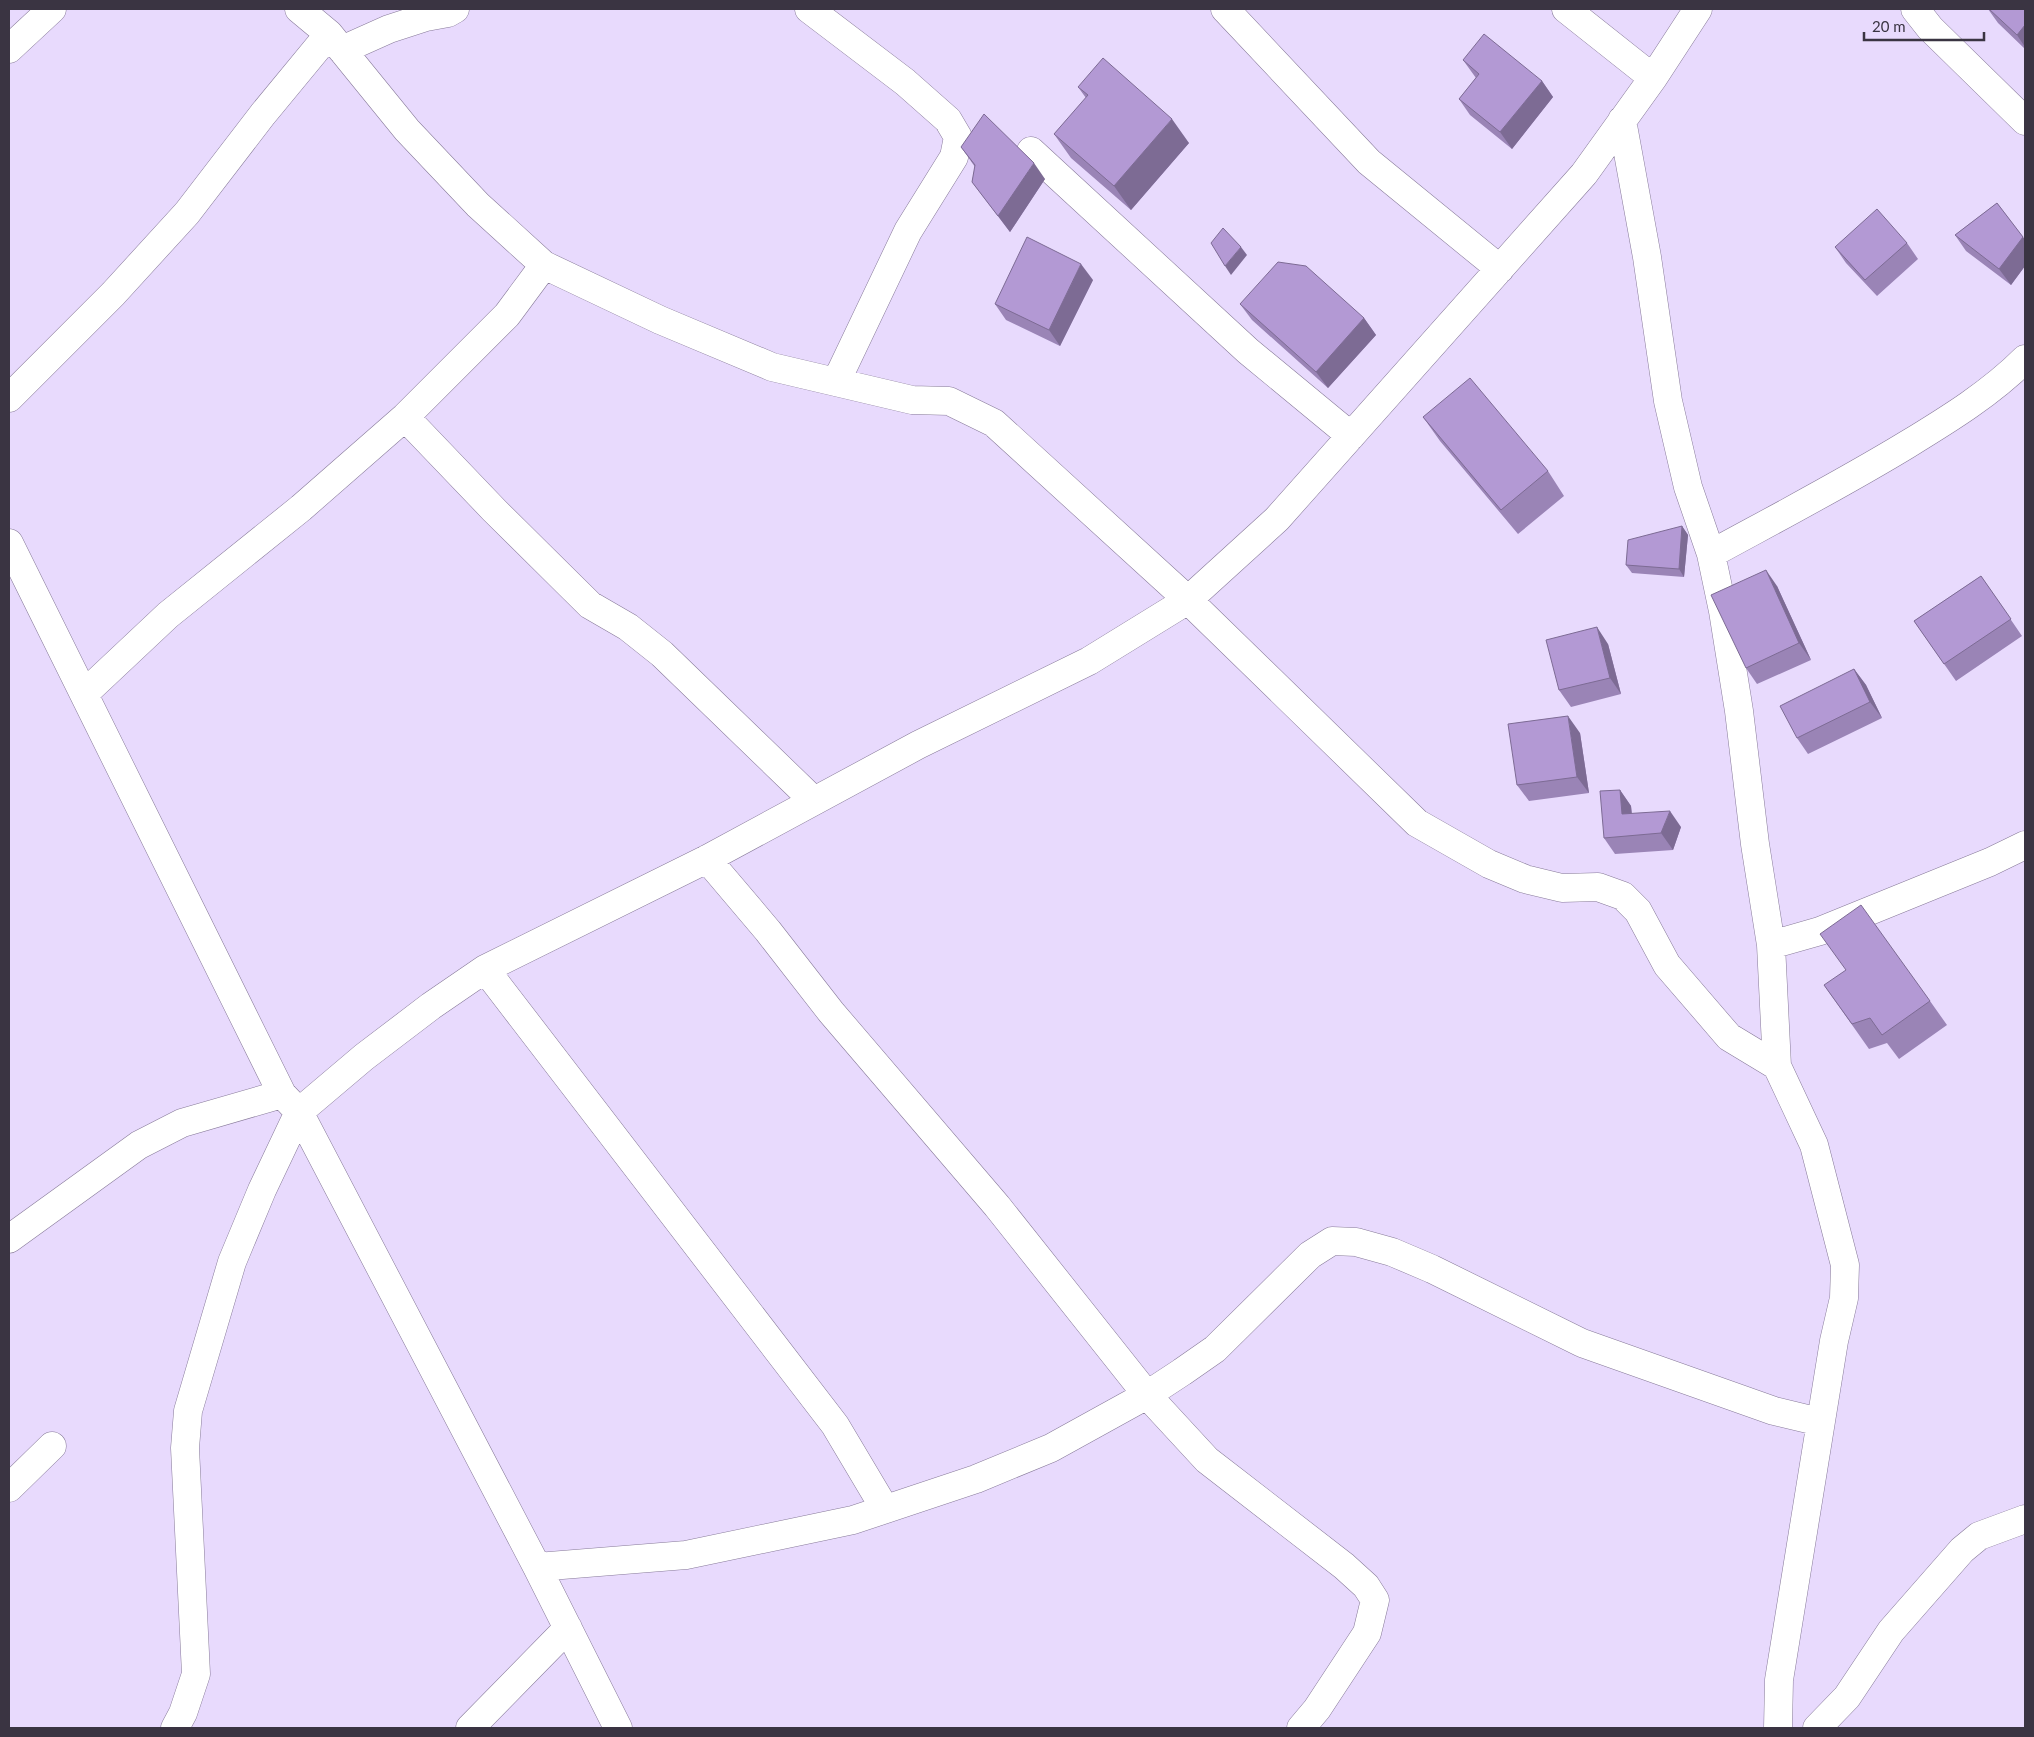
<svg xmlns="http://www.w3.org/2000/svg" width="2034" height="1737" font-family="Lato,sans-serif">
<rect width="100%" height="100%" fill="#e8dafd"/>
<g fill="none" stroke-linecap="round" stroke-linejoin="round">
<!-- minor casing -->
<g stroke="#877a99" stroke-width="29">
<path id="minor" d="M299 9 329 34 407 130 478 205 544 265 660 320 772 367 912 400 949 401 994 423 1188 600 1417 823 1489 864 1525 879 1562 888 1598 887 1623 896 1638 911 1667 965 1729 1037 1777 1066
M809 9 905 82 948 120 958 137 954 157 908 231 836 382
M1225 9 1369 162 1500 269
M1566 9 1653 78
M1915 9 1930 28 2025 121
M9 49 52 9
M342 50 389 29 426 17 448 13 455 9
M1622 120 1647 257 1668 401 1688 487 1711 554 1723 611 1739 711 1755 844 1771 945 1777 1066 1814 1145 1845 1265 1844 1298 1834 1341 1779 1680 1778 1728
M1031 151 1248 351 1351 436
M9 398 113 294 187 213 263 114 329 34
M405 417 494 510 590 605 628 627 662 654 814 801
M9 543 282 1094 299 1112 537 1567 618 1728
M1711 554C1777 518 1844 483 1908 444 1949 419 1991 393 2025 359
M85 693 168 615 301 508 405 417 507 315 544 265
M707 859 768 931 831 1012 997 1206 1147 1395 1207 1460 1344 1566 1366 1586 1375 1600 1367 1633 1317 1709 1301 1728
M1771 945 1820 931 1990 862 2025 845
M485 969 835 1425 885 1509
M9 1239 139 1145 182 1123 282 1094
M9 1488 52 1446
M537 1567 686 1555 853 1520 976 1479 1051 1448 1147 1395 1182 1372 1215 1349 1310 1255 1332 1241 1356 1242 1392 1252 1432 1269 1582 1343 1774 1411 1820 1422
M175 1728 183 1713 196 1674 185 1448 188 1411 232 1262 262 1190 299 1112 364 1057 431 1006 485 969 707 859 918 745 1089 661 1188 600 1277 519 1584 174 1653 78 1698 9
M470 1728 568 1628
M1817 1728 1847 1697 1891 1631 1962 1550 1979 1536 2025 1519"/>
</g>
<!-- minor -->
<use href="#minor" stroke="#fff" stroke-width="28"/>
</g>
<!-- wall -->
<path fill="#9a84b6" d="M1988 9H2025V49L1998 23Z
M1463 60 1542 81 1553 97 1512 149 1470 115 1459 99 1476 78Z
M1078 87 1189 143 1131 210 1071 158 1054 134 1086 98Z
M961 147 1045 179 1010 232 972 182 975 167Z
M1997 203 2025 240V266L2011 285 1966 251 1955 235Z
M1907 243 1918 259 1877 296 1846 263 1835 247Z
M1093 280 1060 346 1006 320 995 304Z
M1240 304 1364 318 1376 335 1328 388 1252 320Z
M1423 417 1548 471 1564 496 1518 534 1440 441Z
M1682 526 1688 535 1684 577 1632 573 1626 565Z
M1981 576 2022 636 1956 681 1914 621Z
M1777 586 1811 660 1757 684 1746 668Z
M1608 644 1621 694 1571 707 1559 690Z
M1854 669 1866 685 1882 718 1808 754 1797 738Z
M1580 733 1589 793 1529 801 1517 785Z
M1620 790 1631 806 1632 814 1681 827 1673 850 1615 854 1604 838Z
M1824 985 1930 1001 1947 1025 1899 1059 1887 1043 1869 1049Z"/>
<!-- shaded-wall -->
<path fill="#7d6b94" d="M2025 25V47L2017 35Z
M1542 81 1553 97 1512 149 1500 132Z
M1172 119 1189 143 1131 210 1114 186Z
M1034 163 1045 179 1010 232 998 216Z
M2023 237 2025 240V266L2011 285 1999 269Z
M1241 247 1247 255 1231 275 1225 266Z
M1081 264 1093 280 1060 346 1049 330Z
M1364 318 1376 335 1328 388 1316 372Z
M1682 526 1688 535 1684 577 1679 569Z
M1766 570 1777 586 1811 660 1799 643Z
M1597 627 1608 644 1621 694 1610 678Z
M1854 669 1866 685 1882 718 1870 702Z
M1568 716 1580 733 1589 793 1577 777Z
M1620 790 1631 806 1633 831 1622 814Z
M1670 811 1681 827 1673 850 1661 833Z"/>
<!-- building -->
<path fill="#b399d4" stroke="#7d6b94" d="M1989 9H2025V25L2017 35Z
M1484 34 1542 81 1500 132 1459 99 1479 74 1463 60Z
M1103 58 1172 119 1114 186 1054 134 1088 95 1078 87Z
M984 114 1034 163 998 216 972 182 975 165 961 147Z
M1997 203 2023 237 1999 269 1955 235Z
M1877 209 1907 243 1865 280 1835 247Z
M1223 228 1241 247 1225 266 1211 243Z
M1027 237 1081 264 1049 330 995 304Z
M1278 262 1306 266 1364 318 1316 372 1240 304Z
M1470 378 1548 471 1501 510 1423 417Z
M1682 526 1679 569 1626 565 1628 540Z
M1766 570 1799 643 1746 668 1711 595Z
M1981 576 2011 619 1944 664 1914 621Z
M1597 627 1610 678 1559 690 1546 640Z
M1854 669 1870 702 1797 738 1780 706Z
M1568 716 1577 777 1517 785 1508 724Z
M1620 790 1622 814 1670 811 1661 833 1604 838 1600 791Z
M1861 905 1930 1001 1882 1035 1870 1018 1852 1024 1824 985 1846 970 1820 934Z"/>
<!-- border -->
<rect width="2034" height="1737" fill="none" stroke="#3a3442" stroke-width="20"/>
<!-- scale -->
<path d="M1864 32v8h120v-8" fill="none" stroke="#3a3442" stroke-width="2.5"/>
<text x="1872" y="32" font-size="15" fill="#3a3442" stroke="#e8dafd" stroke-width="4" paint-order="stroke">20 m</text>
</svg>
